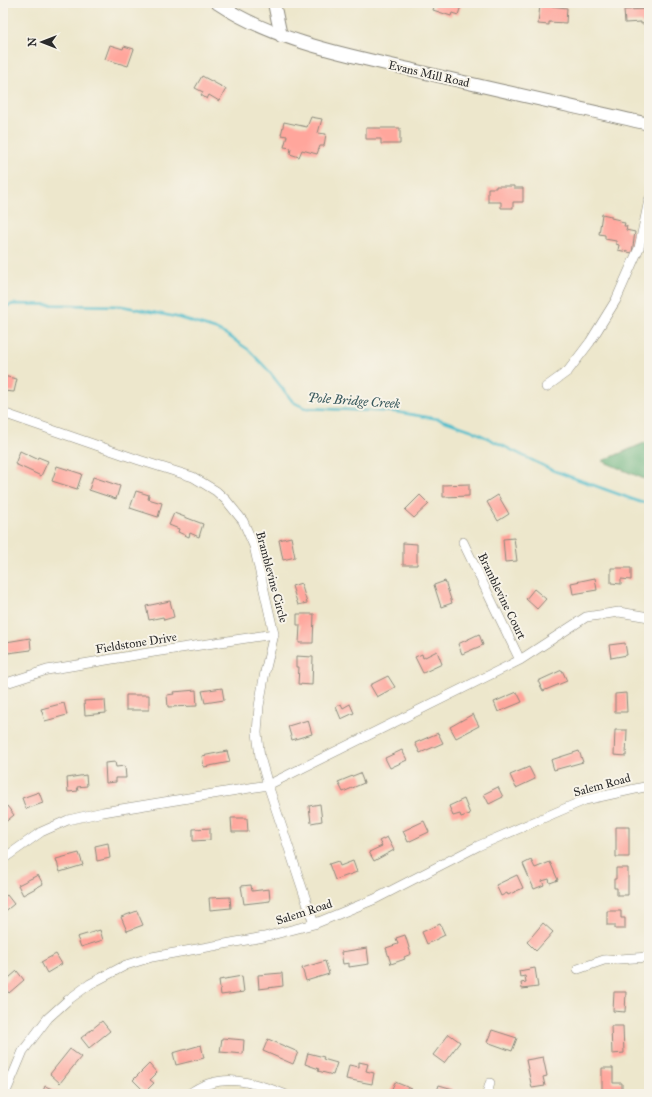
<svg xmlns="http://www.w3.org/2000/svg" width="652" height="1097" font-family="'IM FELL Great Primer',serif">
<rect width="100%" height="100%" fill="#f7f3e8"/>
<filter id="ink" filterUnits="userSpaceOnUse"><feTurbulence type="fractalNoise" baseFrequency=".025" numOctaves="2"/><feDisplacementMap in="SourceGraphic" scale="8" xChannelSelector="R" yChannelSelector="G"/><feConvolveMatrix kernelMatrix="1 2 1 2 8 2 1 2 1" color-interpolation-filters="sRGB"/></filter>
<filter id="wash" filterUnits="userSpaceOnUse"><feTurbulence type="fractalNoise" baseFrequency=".012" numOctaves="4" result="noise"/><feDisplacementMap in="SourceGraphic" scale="16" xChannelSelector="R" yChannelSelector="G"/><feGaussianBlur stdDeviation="0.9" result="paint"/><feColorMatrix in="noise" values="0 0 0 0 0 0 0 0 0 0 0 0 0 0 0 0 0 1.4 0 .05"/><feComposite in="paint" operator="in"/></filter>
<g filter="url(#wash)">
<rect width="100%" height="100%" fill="#ede7cc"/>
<!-- forest -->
<path fill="#65b079" stroke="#486e52" d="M649 441V481L602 461Z"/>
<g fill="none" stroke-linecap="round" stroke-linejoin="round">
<!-- stream -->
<path stroke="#51bdcc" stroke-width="2.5" d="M3 307 14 304 122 306 176 317 215 329 227 335 249 350 268 370 293 402 305 408 396 412 439 419 471 430 552 470 640 502 649 503"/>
</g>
<g id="blocks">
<!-- building -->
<path fill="#ffa69c" d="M435 3H462L458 15 452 13 451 16 433 10Z
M542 3H551V6L567 8 566 23 549 22V25L538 24 540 5 542 6Z
M649 9V23L641 24V22L625 23 624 10Z
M110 45 123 49 124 46 134 49 128 66 105 59Z
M202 76 226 89 219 101 209 95 207 99 201 95 203 92 195 88Z
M311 117 322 119 318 133 326 134 324 146H320L317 154 302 150 299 157 290 154 291 148 284 147 287 136 281 135 284 122 307 127Z
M366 128H400V144H381V139H366Z
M496 186H514V188H523V202H513V208H501V202H488V188H496Z
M602 214 611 216V218L620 220 619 222 625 223 624 226H627L626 230 635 232 632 253 618 250 619 245 616 244V241L605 239V235L599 234Z
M3 376 17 379 14 392 3 391Z
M20 451 37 459 38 457 48 461 41 476 15 464Z
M57 466 82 474 77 489 52 481Z
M93 477 120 486 116 499 89 490Z
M469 484V496L443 497V485Z
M136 491 149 495 148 499 162 503 158 517 130 508Z
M420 495 429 504 414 518 405 510Z
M498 495 509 514 498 521 487 502Z
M174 513 203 524 199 537 190 533 189 537 178 532 179 529 169 525Z
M291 537 295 557 283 560 279 540Z
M514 538 517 561 505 562 503 539Z
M403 543 417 544V565H403Z
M611 568H631V580L621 579V584L611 583Z
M595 578 597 590 573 594 571 583Z
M445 581 452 603 441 607 434 585Z
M301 583 307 603 298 605 292 586Z
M534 589 546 599 537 609 526 599Z
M170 601 174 617 164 620 163 617 149 620 146 606Z
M297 614H314L313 643H299L300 625H297Z
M479 634 483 645 462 654 458 644Z
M30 638 31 650 8 653 6 642Z
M625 643 627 655 611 658 609 645Z
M437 651 442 664 423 673 415 657 422 654 423 658Z
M296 656 313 657 312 685 298 684 299 667H296Z
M562 670 567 681 543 691 538 681Z
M388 676 395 687 377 697 370 685Z
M222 688 224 700 205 703 202 691Z
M196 690 197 706 168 707 167 695 174 694 173 692Z
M517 692 522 702 498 712 494 702Z
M626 693 627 712H615V694Z
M126 695H149V710H126Z
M105 700 106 713 85 715 84 701Z
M64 703 67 715 45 721 41 709Z
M341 704 343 708 350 704 354 713 341 719 336 707Z
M473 714 479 726 456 738 450 727Z
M308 720 312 734 292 740 288 726Z
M615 730H627L626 756 614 755Z
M438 733 443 743 420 753 415 743Z
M402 750 407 760 390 768 385 758Z
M227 751 230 762 204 767 202 756Z
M579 751 583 762 554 770 551 760Z
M115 762 116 767 125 766 126 778H116V782L106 783 105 763Z
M529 767 535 779 516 788 510 775Z
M360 773 364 783 343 792 338 782Z
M86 775 87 786 77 787 78 791 68 792 67 778Z
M498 787 503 797 489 804 484 794Z
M39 792 43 803 26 809 22 798Z
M464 799 470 814 461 817 460 814 453 816 449 806Z
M320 804 322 821 311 823 309 806Z
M7 806 14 815 3 824V809Z
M231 818H247L248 832H232Z
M424 821 429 832 408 842 403 831Z
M616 827H629V857H616Z
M210 828V840L193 841V829Z
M387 837 394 850 374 861 369 852 382 846 379 841Z
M108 843 110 858 97 861 95 846Z
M79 853 83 865 60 872 56 859Z
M531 860 535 868 550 862 558 880 550 883 549 879 542 881 544 885 534 889 523 864Z
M338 861 340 866 353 861 357 872 335 880 329 864Z
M616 868H628V895H617V888H614V879H616Z
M38 875 43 884 23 895 18 885Z
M517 875 523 888 508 895 507 893 501 896 496 885Z
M251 885 252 891 269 889 270 901 244 904 241 886Z
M7 895 14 904 3 913V898Z
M230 897 231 908 210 910 209 898Z
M137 911 143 925 127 931 121 917Z
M607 911H621V918H625V929H615V925H607Z
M543 923 553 932 536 951 527 942Z
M440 924 445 935 427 944 422 932Z
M100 930 103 940 81 947 77 937Z
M405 935 411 954 404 957 405 959 391 964 386 948 398 944 396 938Z
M367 948 369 964 349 967V963L343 964 341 952Z
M56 954 62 964 47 973 41 962Z
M325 961 329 974 306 981 302 968Z
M535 968 538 987 522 989 521 983 526 982 525 976 520 977 519 971Z
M17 971 24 980 9 993 3 986V983Z
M282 973 283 986 259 989 258 975Z
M242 976 244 992 221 995 219 980Z
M614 992H626L625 1012 613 1011Z
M102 1021 110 1031 89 1048 81 1038Z
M611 1026H623L624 1053 612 1054Z
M492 1030 517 1038 512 1051 487 1042Z
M449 1034 460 1042 444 1063 433 1055Z
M222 1038 244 1040 243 1054 220 1052Z
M268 1039 298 1052 293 1064 263 1051Z
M201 1045 204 1058 176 1065 173 1053Z
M70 1049 81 1057 60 1083 50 1074Z
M308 1053 324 1057 323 1059 337 1063 333 1075 318 1071 319 1069 305 1064Z
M543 1057 547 1076 543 1077 545 1086 532 1088 526 1060Z
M359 1062 368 1064 366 1071 374 1073 372 1084 346 1079 349 1065 359 1067Z
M149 1064 157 1073 150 1080 154 1083 145 1092 133 1080Z
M602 1068H613V1083H622V1092H602Z
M395 1082 412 1089 410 1094 390 1093Z
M439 1085 453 1089 451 1094H436Z
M45 1086 64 1094H42Z"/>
</g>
</g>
<g filter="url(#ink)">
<use href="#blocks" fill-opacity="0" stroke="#8c897c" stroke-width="1"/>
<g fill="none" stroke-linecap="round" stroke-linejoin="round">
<!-- minor casing -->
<g stroke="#8c897c" stroke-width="10">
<path id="minor" d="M546 387 568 371 590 342 616 300 639 248 649 200
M3 413 139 460 193 477 216 491 226 500 243 521 254 546 274 634 265 672 259 706 257 733 260 757 268 785 314 924
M463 542 520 660
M3 684 47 670 154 652 274 634
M3 859 41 832 68 820 103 812 268 785 520 660 586 617 619 612 649 617
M578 969 604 960 649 957
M5 1094 23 1051 48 1018 68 1000 90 984 126 965 152 957 264 937 314 924 375 899 478 846 585 800 649 786
M189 1094C221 1071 251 1082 284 1094
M487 1094 490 1083"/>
</g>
<!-- major casing -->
<g stroke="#8c897c" stroke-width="14">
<path id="major" d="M217 3C274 41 347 55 413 70 492 89 570 106 649 124
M274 3 281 36"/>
</g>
<!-- minor -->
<use href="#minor" stroke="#fff" stroke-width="9"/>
<!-- major -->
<use href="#major" stroke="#fff" stroke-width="12"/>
</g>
</g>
<g text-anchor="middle" stroke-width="4" stroke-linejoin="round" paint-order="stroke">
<!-- street labels -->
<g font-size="12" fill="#2b2b2b" stroke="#f7f3e8">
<text transform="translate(429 74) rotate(13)" y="4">Evans Mill Road</text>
<text transform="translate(272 577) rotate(75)" y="4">Bramblevine Circle</text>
<text transform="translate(502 596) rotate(64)" y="4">Bramblevine Court</text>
<text transform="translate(136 643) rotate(-9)" y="4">Fieldstone Drive</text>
<text transform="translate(602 785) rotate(-15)" y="4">Salem Road</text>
<text transform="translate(304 912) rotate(-18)" y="4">Salem Road</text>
</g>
<!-- water labels -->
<g font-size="13" font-style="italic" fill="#36575b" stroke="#f7f3e8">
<text transform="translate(354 400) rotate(4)" y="5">Pole Bridge Creek</text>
</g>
</g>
<!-- margin -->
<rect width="652" height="1097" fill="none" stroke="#f7f3e8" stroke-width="16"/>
<!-- north arrow -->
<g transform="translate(42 42) rotate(270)" stroke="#f7f3e8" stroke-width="3" paint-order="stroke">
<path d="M0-3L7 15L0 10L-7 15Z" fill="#2b2b2b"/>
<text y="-6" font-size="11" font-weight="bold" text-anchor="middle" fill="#2b2b2b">N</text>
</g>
</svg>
